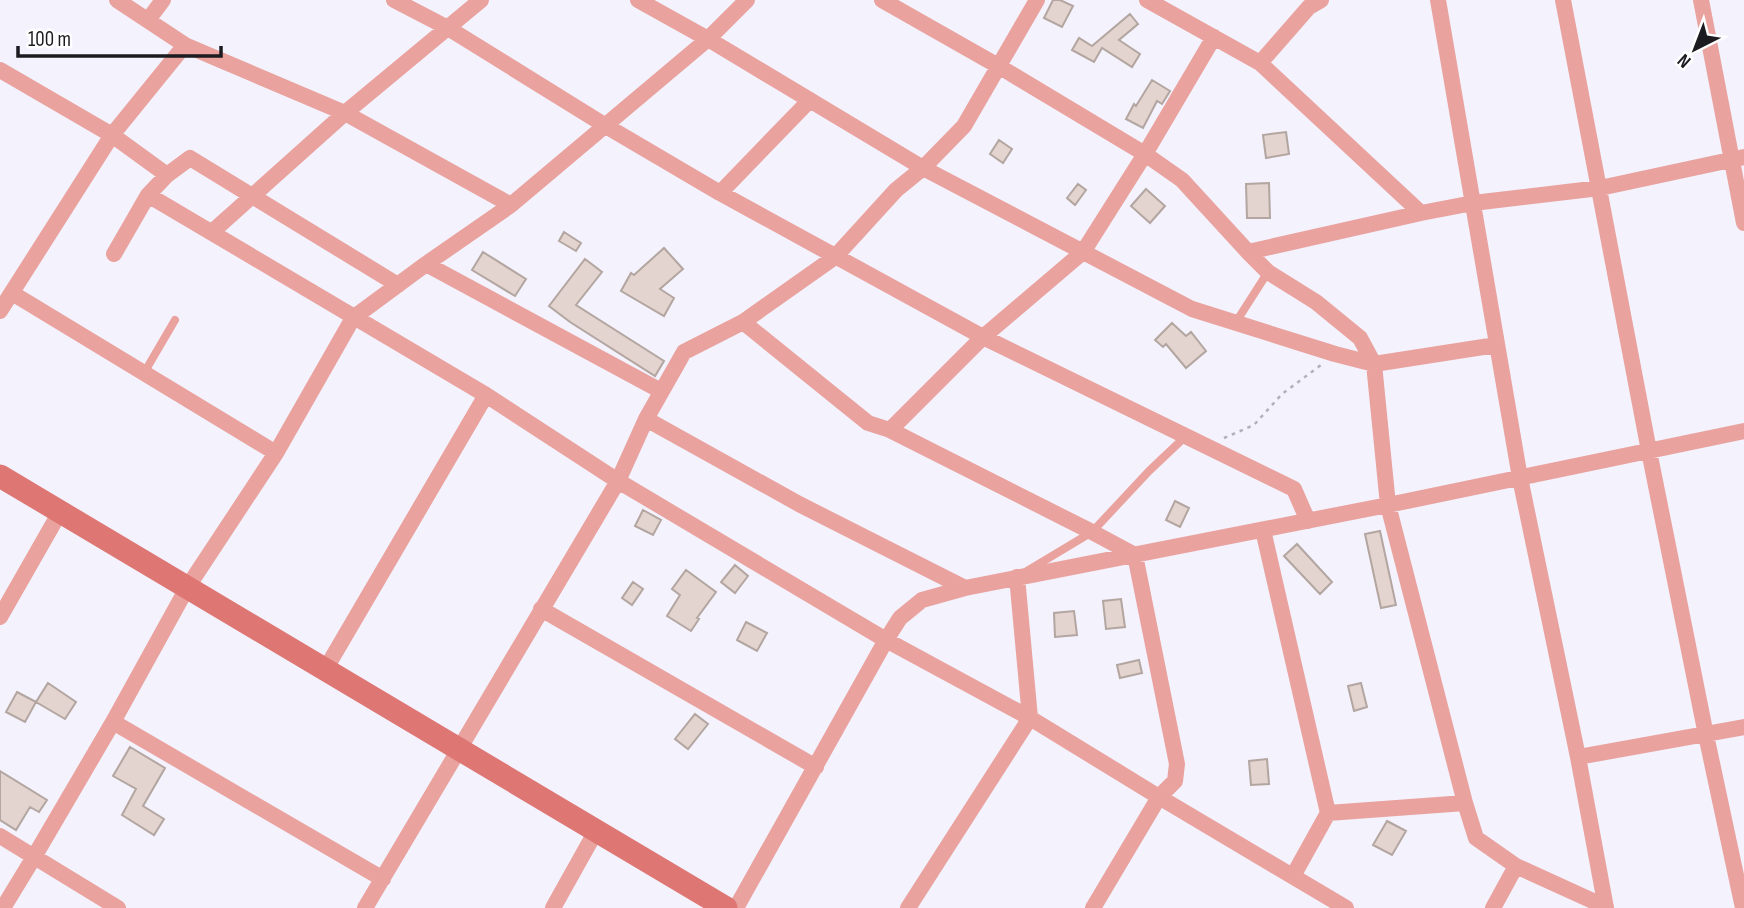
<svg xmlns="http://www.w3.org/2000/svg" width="1744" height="908" font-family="'Sofia Sans Condensed',sans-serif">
<rect width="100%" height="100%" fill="#f3f2fd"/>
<!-- building -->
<path fill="#e3d4cf" stroke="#b3a5a0" stroke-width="2" d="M1053 0H1060L1073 6 1062 27 1044 18Z
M1130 14 1138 24 1119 40 1140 54 1132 67 1102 48 1094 62 1072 50 1079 38 1092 46Z
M1152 80 1170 91 1162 104 1157 101 1143 128 1126 119 1134 104 1136 106Z
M1286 132 1289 154 1266 158 1263 135Z
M999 140 1012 149 1003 163 990 154Z
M1269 183 1270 218H1247L1246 184Z
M1078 184 1086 190 1075 205 1067 198Z
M1146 189 1165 206 1150 223 1131 206Z
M564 232 581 243 576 251 559 241Z
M664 248 683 269 660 289 674 298 664 316 621 291 631 273 634 275Z
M483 252 526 279 515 296 472 270Z
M585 259 602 272 576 305 664 361 655 376 570 322 549 306Z
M1172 323 1186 336 1191 332 1206 351 1186 368 1166 344 1163 347 1155 340Z
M1175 501 1189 508 1180 527 1166 520Z
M643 510 661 520 653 535 635 526Z
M1380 531 1396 605 1381 608 1365 534Z
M1297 544 1332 582 1320 594 1284 556Z
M735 565 748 576 735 593 721 582Z
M686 570 716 592 697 618 699 619 691 631 667 616 680 595 672 589Z
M633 582 643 589 632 605 622 598Z
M1121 599 1125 627 1106 629 1103 601Z
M1074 611 1077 635 1055 637 1054 613Z
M746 622 767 633 757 651 737 640Z
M1139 660 1142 673 1120 678 1117 665Z
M48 683 76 702 65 719 36 702Z
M1361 683 1367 707 1354 711 1348 686Z
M17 692 36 702 25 722 6 712Z
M695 714 708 724 688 749 675 739Z
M130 747 165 768 143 806 164 819 154 835 122 815 136 789 113 776Z
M1267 759 1269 784 1251 785 1249 761Z
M0 771 47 800 39 812 30 807 16 830 0 820Z
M1387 821 1406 831 1392 855 1373 845Z"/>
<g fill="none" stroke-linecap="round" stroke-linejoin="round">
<!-- path -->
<path stroke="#b2b1ba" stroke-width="2.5" stroke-dasharray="3.5 5" stroke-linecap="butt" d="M1224 438 1254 425 1282 394 1321 365"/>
<!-- lane -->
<path stroke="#e9a29e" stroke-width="8" d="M1236 322 1268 272
M144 373 175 320
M1027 571 1092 532 1149 471 1186 436"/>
<!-- street -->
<path stroke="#e9a29e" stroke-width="16" d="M117 0 185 45 345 113 511 205
M394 0 448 28 606 126 720 193 983 337 1294 489 1308 521
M638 0 708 39 923 168 1192 309 1335 354 1374 364 1388 505 1465 803 1476 838 1516 866
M882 0 1000 67 1145 154 1182 180 1248 252 1268 272 1316 302 1360 338 1374 364 1496 345
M1147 0 1260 63 1421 213
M1438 0 1520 478 1578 757 1606 908
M1563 0 1649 451 1706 735 1743 908
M1701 0 1744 223
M148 20 163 0
M1260 63 1309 7 1321 0
M0 70 112 135 167 175
M720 193 810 100
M148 195 486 395 618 481 886 640 1030 718 1159 797 1346 908
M212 232 345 113 481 0
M1248 252 1421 213 1473 203 1600 188 1744 157
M114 254 148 195 167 175 190 158 398 285
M426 264 661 391
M12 293 276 453
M0 311 112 135 185 45
M743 322 868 423 890 430 1092 532 1135 555 1177 764 1175 781 1159 797 1093 908
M646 419 799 504 965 588
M890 430 983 337 1083 252 1145 154 1214 37
M1263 530 1328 813 1293 876
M541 609 816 767
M0 617 60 512
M325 670 486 395
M113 722 383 879
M1578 757 1744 727
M1328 813 1465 803
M0 836 118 908
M3 908 34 857 113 722 187 588 276 453 353 318 426 264 511 205 708 39 747 0
M365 908 618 481 646 419 684 352 743 322 835 257 896 190 923 168 964 126 1037 0
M553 908 596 831
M736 908 886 640 900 618 922 600 965 588 1388 505 1744 431
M908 908 1030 718 1017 577
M1493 908 1516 866 1606 907"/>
<!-- secondary -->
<path stroke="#de7774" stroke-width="23" d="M0 476 726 908"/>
</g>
<!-- north arrow -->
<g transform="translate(1695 49) rotate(222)" stroke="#ffffff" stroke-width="5" paint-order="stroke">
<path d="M0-5L12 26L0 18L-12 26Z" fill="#1b1b20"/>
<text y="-10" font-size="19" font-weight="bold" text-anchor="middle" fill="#1b1b20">N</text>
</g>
<!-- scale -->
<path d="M18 46v10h203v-10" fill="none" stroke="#1b1b20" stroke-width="3.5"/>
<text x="28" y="46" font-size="21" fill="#1b1b20" stroke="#ffffff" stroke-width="5" paint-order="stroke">100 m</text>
</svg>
